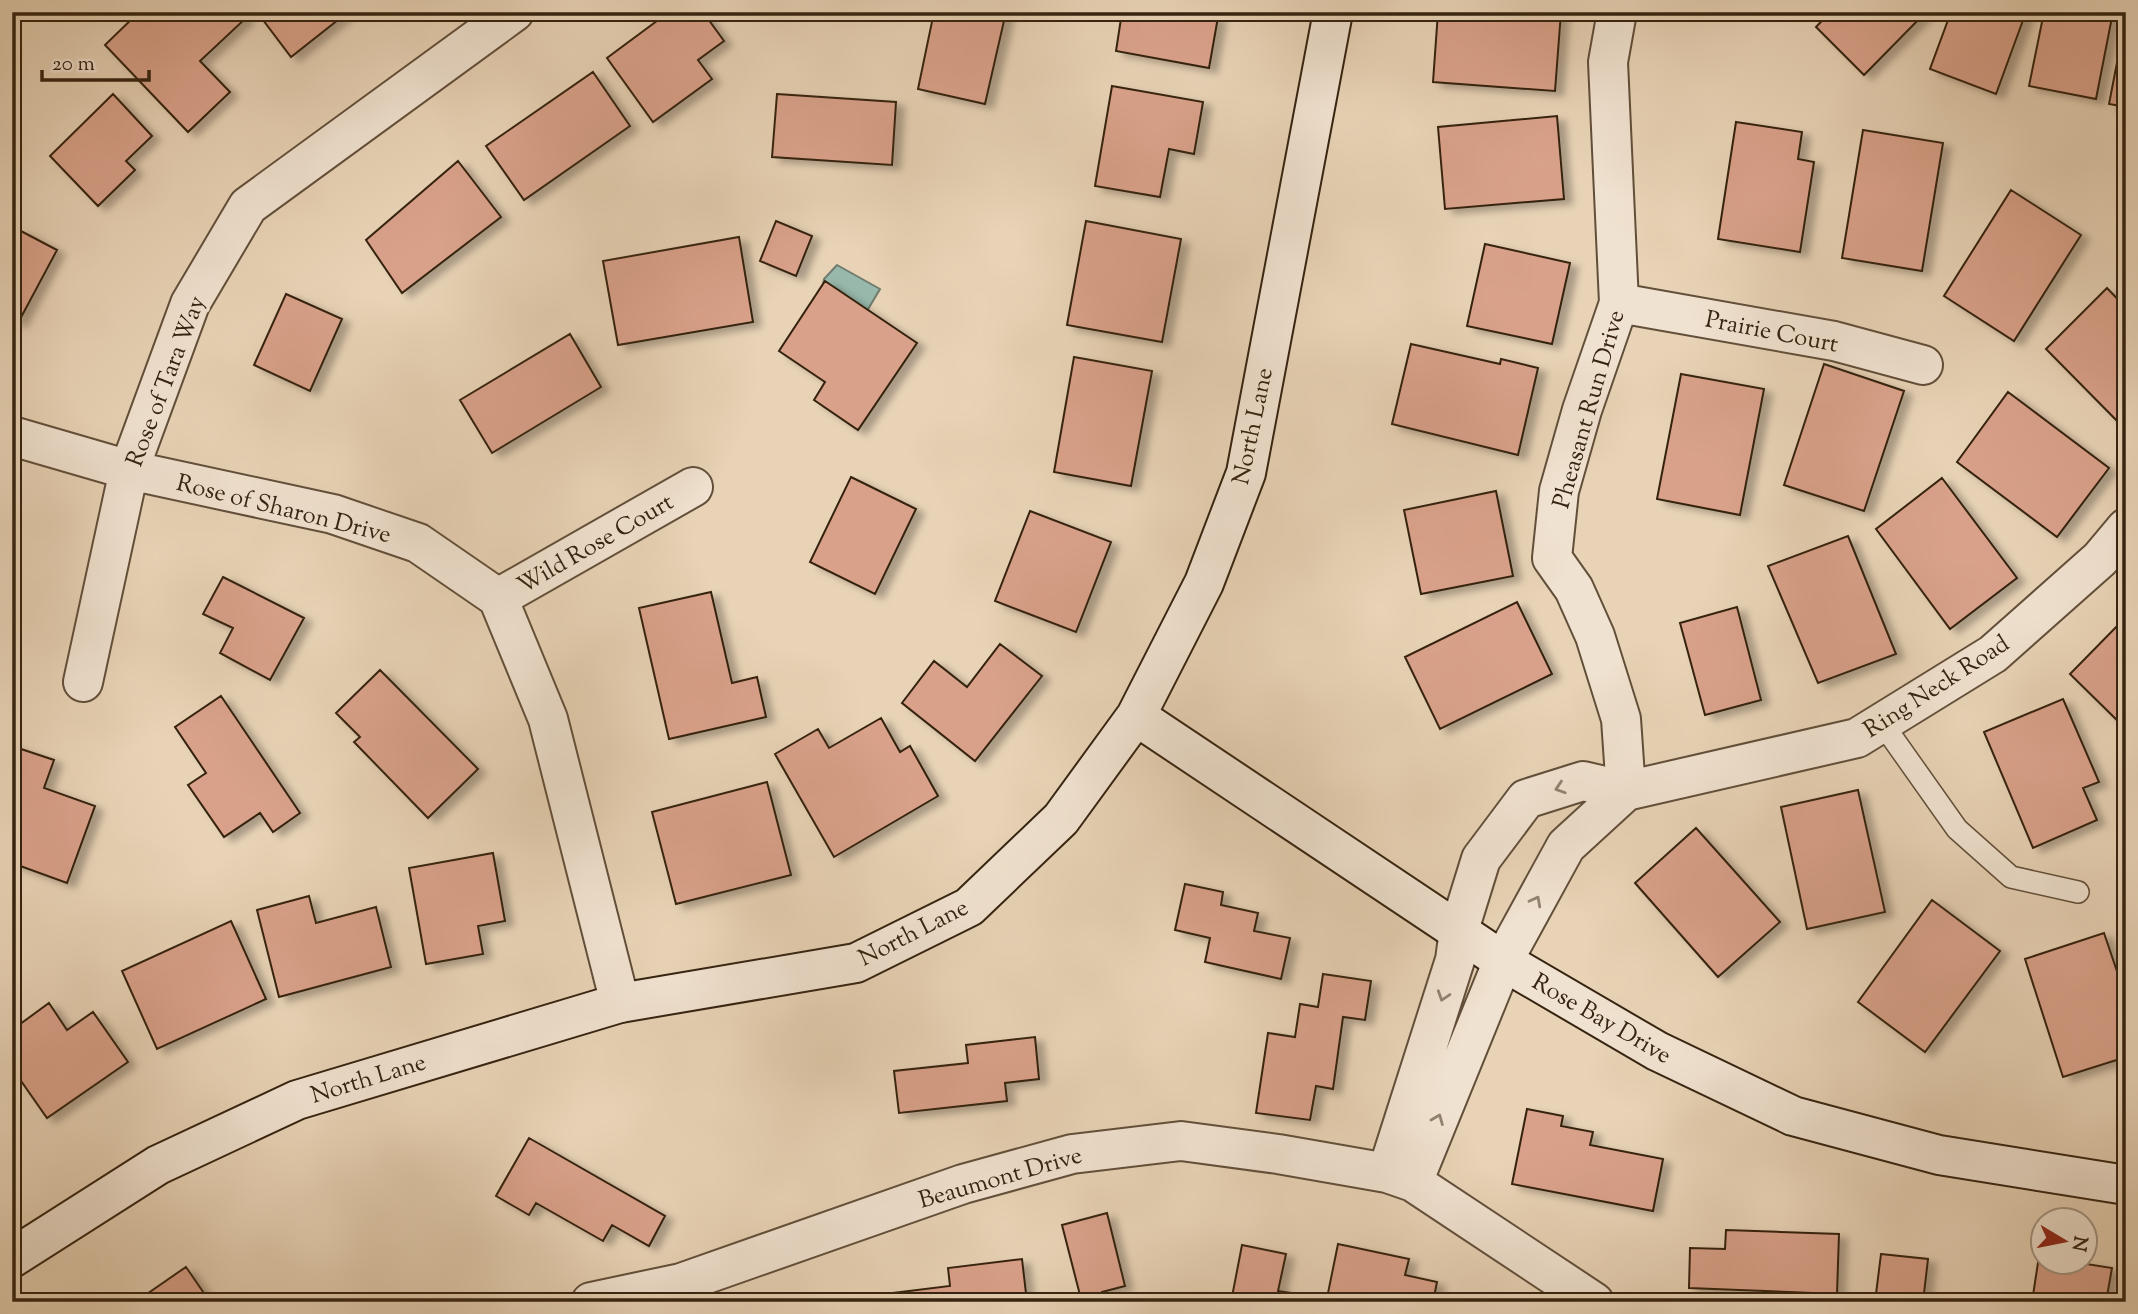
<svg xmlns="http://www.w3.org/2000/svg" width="2138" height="1314" font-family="'Sorts Mill Goudy',serif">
<defs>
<filter id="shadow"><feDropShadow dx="8" dy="4.5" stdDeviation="3.5" flood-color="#0004"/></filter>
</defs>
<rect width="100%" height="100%" fill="#e8d3b6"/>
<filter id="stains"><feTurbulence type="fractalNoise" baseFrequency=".00286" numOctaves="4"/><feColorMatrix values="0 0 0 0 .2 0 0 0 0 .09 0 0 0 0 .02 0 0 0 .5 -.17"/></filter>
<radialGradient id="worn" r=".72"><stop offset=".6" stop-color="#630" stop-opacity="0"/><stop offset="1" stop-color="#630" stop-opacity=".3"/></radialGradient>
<!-- water -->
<path fill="#98b8ab" stroke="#707c6d" stroke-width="2" d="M837 265 880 289 867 311 823 285 824 279Z"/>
<!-- building -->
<path fill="#d9a18a" stroke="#352310" stroke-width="2" filter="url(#shadow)" d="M139 12H241L246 18 200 61 230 92 188 132 105 45Z
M257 12H348L291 57Z
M669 12H703L724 41 698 60 712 79 653 122 607 58Z
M934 12H1006L985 104 918 89Z
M1122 12H1191L1218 17 1209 68 1116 51Z
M1438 12H1561L1555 91 1433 82Z
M1830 12H1926L1864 75 1816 27Z
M1951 12H1968L1983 18 1985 12H2026L1996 94 1930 69Z
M2044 12H2113L2096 99 2029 86Z
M2126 16V107L2109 104Z
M593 72 630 126 524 200 486 146Z
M1112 86 1203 102 1194 154 1169 149 1160 197 1095 186Z
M113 94 152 136 126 161 135 170 98 206 50 156Z
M777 94 896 102 892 165 772 157Z
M1557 116 1564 199 1445 209 1438 127Z
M1736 122 1802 132 1798 159 1814 162 1800 252 1718 239Z
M1863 130 1943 143 1922 271 1842 258Z
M458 161 501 217 402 293 366 240Z
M2011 190 2081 235 2014 341 1944 296Z
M776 221 812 236 796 276 760 261Z
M1086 221 1181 239 1162 342 1067 325Z
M19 230 57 250 18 323 12 319V243Z
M739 237 753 322 618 345 603 261Z
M1485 244 1570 263 1552 344 1467 326Z
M825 281 917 343 858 430 814 400 825 382 779 351Z
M2107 288 2126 308V430L2046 349Z
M286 294 342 319 310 391 254 365Z
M570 334 601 387 492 453 460 400Z
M1411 344 1500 364 1501 359 1538 368 1518 455 1392 424Z
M1074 357 1152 371 1131 486 1054 472Z
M1824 364 1904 391 1864 511 1784 485Z
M1681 374 1764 389 1740 515 1657 499Z
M2008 392 2109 468 2057 537 1957 462Z
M851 477 916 509 875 594 810 562Z
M1942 478 2017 578 1950 629 1876 529Z
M1496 491 1513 576 1421 594 1404 510Z
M1030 511 1111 542 1076 632 995 601Z
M1848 536 1896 654 1818 683 1768 566Z
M223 577 304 618 270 680 220 653 233 628 203 614Z
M711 592 732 683 757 677 766 717 669 739 639 608Z
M1517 602 1552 674 1440 729 1405 657Z
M1737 607 1761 700 1705 715 1680 623Z
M2126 617V729L2070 674Z
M1000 644 1042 676 975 761 902 703 934 661 967 687Z
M380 670 478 769 428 818 354 742 360 737 336 713Z
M221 696 300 813 273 832 260 813 224 837 188 785 206 773 175 727Z
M2063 699 2099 782 2083 788 2097 820 2033 848 1984 732Z
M881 718 900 752 910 746 938 796 834 857 775 754 818 729 829 748Z
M12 746 54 760 44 788 95 806 67 883 12 863Z
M767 782 791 875 676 904 652 812Z
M1858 790 1885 912 1807 929 1781 807Z
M1696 828 1780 922 1718 977 1635 883Z
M493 853 505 921 478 926 483 954 426 964 409 868Z
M1185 884 1223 892 1221 905 1258 913 1254 931 1290 938 1281 979 1205 962 1210 938 1175 930Z
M309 896 316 923 376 907 391 967 279 997 257 910Z
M1932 900 2000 951 1925 1052 1858 1002Z
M231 921 266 999 157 1049 122 971Z
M2104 933 2126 998V1057L2063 1077 2025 959Z
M1323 974 1371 981 1365 1020 1343 1017 1333 1089 1316 1086 1310 1120 1256 1113 1268 1033 1295 1037 1300 1004 1318 1007Z
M49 1003 67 1030 93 1012 128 1062 47 1118 12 1068V1030Z
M1035 1037 1039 1079 1005 1083 1007 1101 899 1113 894 1071 968 1063 966 1045Z
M1527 1109 1563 1116 1561 1126 1593 1132 1590 1145 1663 1159 1653 1211 1512 1184Z
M529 1138 665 1216 649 1246 612 1225 603 1241 536 1203 529 1215 496 1196Z
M1107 1213 1125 1286 1102 1292 1104 1302H1071L1081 1299 1062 1225Z
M1726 1230 1839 1234 1837 1294 1689 1288 1690 1248 1725 1249Z
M1338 1244 1409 1259 1405 1275 1437 1282 1433 1302H1345L1327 1298Z
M1242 1245 1286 1254 1278 1291 1292 1293 1290 1302H1231Z
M1881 1254 1928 1259 1923 1302H1875Z
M2039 1256 2044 1257V1262H2074L2112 1268 2106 1302H2032Z
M1022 1259 1027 1302H877V1295L950 1286 948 1268Z
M186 1267 210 1302H148L144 1296Z
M2125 1268 2126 1302H2120Z"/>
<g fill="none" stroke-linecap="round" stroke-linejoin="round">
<!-- lane casing -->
<g stroke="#624f3a" stroke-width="24">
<path id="lane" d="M1882 723 1957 829 2011 877 2078 892"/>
</g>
<!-- street casing -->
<g stroke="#624f3a" stroke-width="42">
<path id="street" d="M1617 12 1608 62 1619 303 1582 410 1559 491 1552 558 1574 589 1595 636 1621 719 1626 791
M1619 303 1834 341 1923 365
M12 436 129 470 333 514 418 543 498 598 548 719 620 1003
M498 598 693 487
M83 682 129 470 190 304 248 206 514 12
M1387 1173 1455 960 1459 930 1481 859 1526 799 1583 781 1626 791 1857 738 1993 654 2100 559 2126 528
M1413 1182 1503 961 1566 846 1626 791
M591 1302 681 1283 963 1184 1072 1154 1181 1141 1278 1154 1387 1173 1413 1182 1594 1302"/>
</g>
<!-- secondary casing -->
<g stroke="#352310" stroke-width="42">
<path id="secondary" d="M1136 716 1503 961 1657 1051 1793 1116 1939 1155 2126 1185
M12 1258 158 1165 297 1100 620 1003 856 963 969 907 1061 819 1136 716 1204 583 1246 473 1333 12"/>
</g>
<!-- lane -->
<use href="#lane" stroke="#f0e2d0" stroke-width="21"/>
<!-- street -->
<use href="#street" stroke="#f0e2d0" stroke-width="38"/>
<!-- secondary -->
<use href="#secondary" stroke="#f0e2d0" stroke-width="38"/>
</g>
<!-- one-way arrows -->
<defs><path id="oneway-chevron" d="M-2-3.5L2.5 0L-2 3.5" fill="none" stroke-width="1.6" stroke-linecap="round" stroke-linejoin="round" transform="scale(1.75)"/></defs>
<g stroke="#928270">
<use href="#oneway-chevron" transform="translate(1560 788) rotate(162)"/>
<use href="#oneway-chevron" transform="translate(1536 901) rotate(-62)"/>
<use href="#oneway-chevron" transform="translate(1443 996) rotate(108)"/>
<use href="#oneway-chevron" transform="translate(1438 1119) rotate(-68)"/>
</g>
<g text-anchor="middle" stroke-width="7" stroke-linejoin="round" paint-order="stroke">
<!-- street labels -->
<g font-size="24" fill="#352310" stroke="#f0e2d0">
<text transform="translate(1772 331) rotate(11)" y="8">Prairie Court</text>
<text transform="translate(165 381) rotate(-69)" y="8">Rose of Tara Way</text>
<text transform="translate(1588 409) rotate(-74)" y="8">Pheasant Run Drive</text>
<text transform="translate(1252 426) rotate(-78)" y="8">North Lane</text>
<text transform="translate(284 508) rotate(14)" y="8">Rose of Sharon Drive</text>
<text transform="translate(595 543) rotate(-30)" y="8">Wild Rose Court</text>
<text transform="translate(1936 686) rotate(-33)" y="8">Ring Neck Road</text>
<text transform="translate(913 932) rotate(-27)" y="8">North Lane</text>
<text transform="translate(1602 1018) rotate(30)" y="8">Rose Bay Drive</text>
<text transform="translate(368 1078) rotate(-17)" y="8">North Lane</text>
<text transform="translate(1000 1177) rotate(-16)" y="8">Beaumont Drive</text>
</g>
</g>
<!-- margin -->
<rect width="2138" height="1314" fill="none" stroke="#e8d3b6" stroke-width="42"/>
<rect x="14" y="14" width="2110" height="1286" fill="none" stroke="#352310" stroke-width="3.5"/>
<rect x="21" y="21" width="2096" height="1272" fill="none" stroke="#352310" stroke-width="2"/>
<!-- north arrow -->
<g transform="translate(2064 1241) rotate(100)"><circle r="33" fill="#f0e2d0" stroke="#a59683" stroke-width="2"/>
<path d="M0-5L12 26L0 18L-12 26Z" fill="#8f2418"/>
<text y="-10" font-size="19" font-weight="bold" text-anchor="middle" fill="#352310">N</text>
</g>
<!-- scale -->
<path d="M42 70v10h107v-10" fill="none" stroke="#352310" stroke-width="3.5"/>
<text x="52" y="70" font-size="21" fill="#352310" stroke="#f0e2d0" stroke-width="5" paint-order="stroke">20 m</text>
<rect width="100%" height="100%" filter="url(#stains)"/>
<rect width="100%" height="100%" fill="url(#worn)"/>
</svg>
